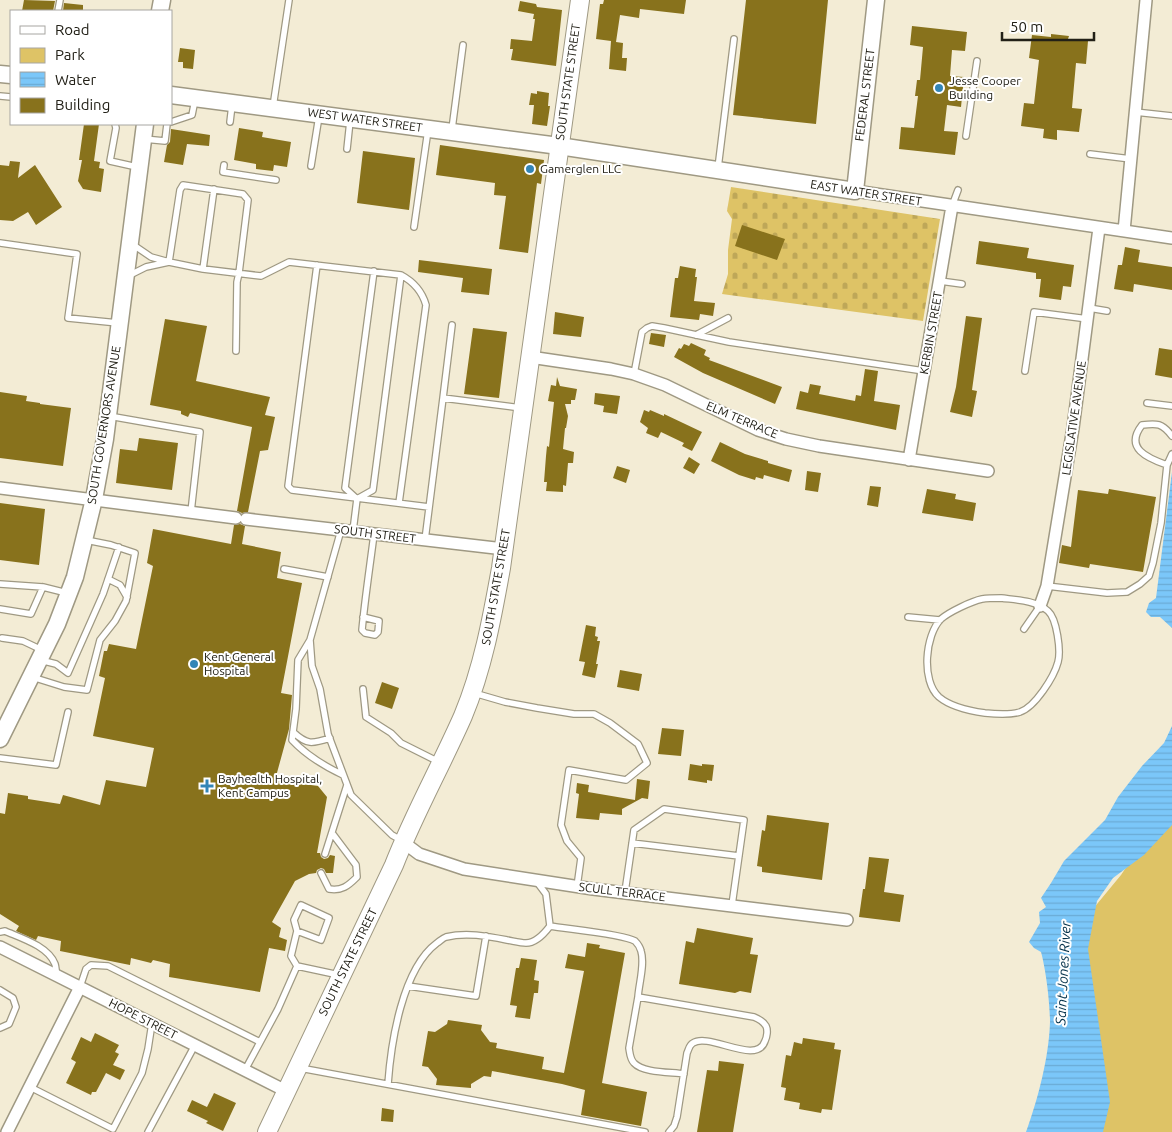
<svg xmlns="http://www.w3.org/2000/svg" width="1172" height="1132" font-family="Ubuntu,sans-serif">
<defs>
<pattern id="cemetery-stones" width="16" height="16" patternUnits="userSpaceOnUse" patternTransform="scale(1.25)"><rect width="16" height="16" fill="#dec366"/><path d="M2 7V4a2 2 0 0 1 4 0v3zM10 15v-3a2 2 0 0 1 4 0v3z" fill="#bea758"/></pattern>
<pattern id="water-rules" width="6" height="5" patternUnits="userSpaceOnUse" patternTransform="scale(1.25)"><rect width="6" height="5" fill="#7bc7f9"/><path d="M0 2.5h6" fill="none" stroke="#6aabd5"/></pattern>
</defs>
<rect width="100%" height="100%" fill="#f3ecd5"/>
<!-- cemetery -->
<path fill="url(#cemetery-stones)" d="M731 187 940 219 923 321 722 294 728 274V250L732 219 727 211Z"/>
<!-- green -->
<path fill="#dec366" d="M1172 816V1132H1088L1083 921 1121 875 1135 854Z"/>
<!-- water -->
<path fill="url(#water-rules)" d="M1172 472V628L1160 617H1151L1146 612 1149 603 1156 598Z
M1172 726V825L1144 855 1113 878 1097 901 1088 949 1110 1102 1103 1132H1026C1038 1099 1049 1057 1050 1022 1050 1003 1046 970 1041 952L1034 948 1029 942 1040 923 1039 912 1046 907 1041 898 1051 883 1064 861 1105 820 1118 797 1142 766 1164 743Z"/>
<!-- building -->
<path fill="#88721c" d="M24 0 55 1 53 11H22Z
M604 0H686L684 14 640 9 639 18 620 15 616 42 623 43 622 58H627L626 71 609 69 611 41 596 39 600 4H603Z
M746 0H828L816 124 733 115Z
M520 1 536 4 537 7 562 10 556 66 511 60 513 49H510L511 39 532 41 535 19H533L534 14 518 11Z
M64 3 83 5V11H63Z
M912 26 967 32 965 51 952 50 950 76 964 77 961 107 947 105 944 131 958 132 955 155 899 149 901 127 914 128 918 96H915L917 80H920L923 47 910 45Z
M1051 34 1069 36 1068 39 1088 41 1086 64 1076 63 1072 108 1082 109 1079 132 1057 130V140L1043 138 1044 129 1021 126 1024 103 1034 104 1039 60 1029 58 1032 35 1051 37Z
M180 48 195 50 193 69 183 68V62H178Z
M537 91 549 93 548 106H550L547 126 532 124 534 105H529L531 93 537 94Z
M84 124H99L94 161 100 162 99 168 104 169 101 192 83 189 78 181 82 160H79Z
M239 128 263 132 262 137 291 142 287 167 274 165 273 171 256 169V164L234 160Z
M171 129 210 135 209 146 187 144 183 165 164 162 167 145 170 142Z
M440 145 544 160 541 184 537 183 528 253 499 249 506 196 494 195 495 183 436 175Z
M363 151 415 158 409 210 357 203Z
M10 161 20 162 18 178 35 165 62 207 36 225 28 212 13 221 0 220V165L9 166Z
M742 225 785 239 777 260 735 246Z
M979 241 1029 248 1027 258 1074 265 1071 287 1063 286 1061 300 1039 297 1041 279H1036V273L976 264Z
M1125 247 1140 250 1138 262 1172 267V290L1134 284 1133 292 1114 289 1118 265H1122Z
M419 260 492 269 489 295 461 292 463 278 418 272Z
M680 266 696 269 695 277H697L694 301 715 303 713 316 700 314 699 320 670 317 675 278H678Z
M555 312 584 317 581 337 553 334Z
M966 316 982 318 972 390 977 391 972 417 950 412 956 387Z
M165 319 207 326 196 381 270 397 265 415 275 417 268 450 260 451 248 512 242 513 237 511 252 427 190 413 188 417 181 414V411L150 405Z
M473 328 507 332 499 398 464 394Z
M651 333 666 335 664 347 649 344Z
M691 343 706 350 704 355 710 358 709 360 782 387 775 404 703 373 674 357 679 348 681 349 684 344 689 346Z
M1159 348 1172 350V378L1155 375Z
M865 369 878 371 874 401 900 405 896 430 796 409 800 391 808 393 810 384 821 386 819 394 855 401 856 395 861 396Z
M557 377 560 386 577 389 575 400H571V404H565L568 416 566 428H565L563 449 574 452 573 463H568L566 486 563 485V492L546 491 547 482H544L546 456 547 446 549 447 554 402 548 401 551 385 556 386Z
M0 392 27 396 26 401 40 403V404L71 408 63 466 0 458Z
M595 393 620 396 617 414 603 412 604 406 594 404Z
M644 410 649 412 650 410 664 416V414L702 432 692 451 682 446 684 443 661 432 658 438 646 433 648 428 640 422Z
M139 438 178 443 172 490 116 483 120 449 137 451Z
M720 442 745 454 768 461V463L792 470 789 482 764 475 763 479 756 477 755 480 739 475 711 461Z
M689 457 700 464 694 474 683 468Z
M617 466 630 470 626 483 613 478Z
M807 471 821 473 818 492 805 490Z
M870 486 881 487 878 507 867 505Z
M927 489 956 494 955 499 976 503 973 521 922 513Z
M1109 489 1156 497 1143 572 1090 564 1089 568 1059 563 1062 545 1071 547 1078 490 1108 494Z
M0 503 45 509 39 565 0 560Z
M240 524 245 526 242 544 281 552 277 578 302 583 281 693 292 695 289 729 275 780 318 786 327 797 317 853H320L321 857 324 859 328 858 330 855 335 856 333 873H326L324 869 321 868 317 870 316 873 309 874 295 881 272 922 281 928 279 937 287 940 285 951 269 948 260 992 169 977 170 964 153 960 151 963 131 958 130 965 60 951 61 941 38 936 36 940 16 931 19 926 0 914V813L5 814 8 793 28 796V799L60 804 63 795 100 805 106 780 146 787 154 748 93 736 105 678 99 676 104 651H107L109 644 136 649 153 566 147 563 153 529 231 544 234 525Z
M586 625 596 627 595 636 598 637 597 641H600L596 664H598L595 678 582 675 585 662 579 661Z
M620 670 642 674 639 691 617 687Z
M382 682 399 688 392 709 375 703Z
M662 728 684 730 681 756 658 754Z
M690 764 702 766V764L714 765 712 781 707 780V783L688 780Z
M637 779 650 781 648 799 642 798 622 809V815L600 813 599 820 576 818 579 794 576 793 577 783 589 785 588 792 635 800Z
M767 815 829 823 822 880 762 872V867L757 866 762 830 765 831Z
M869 857 889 859 884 892 904 895 900 922 859 917 863 889H865Z
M697 928 753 938 750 954 758 955 751 993 740 991 735 993 679 984 686 941 694 943Z
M587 943 600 945 599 948 625 953 602 1083 647 1092 641 1126 581 1115 585 1090 562 1084 492 1071 491 1077 484 1076 471 1084V1088L436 1085 437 1079 428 1067 422 1066 428 1031 435 1032 447 1024 448 1020 482 1025 481 1030 490 1042 497 1043 496 1048 544 1057 542 1069 564 1073 584 971 565 968 568 954 585 957Z
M521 958 537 960 534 980 539 981 538 993H534L530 1019 515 1017 517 1006 510 1005 516 968H519Z
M95 1033 119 1045 115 1052 119 1054 113 1065 125 1070 120 1080 106 1073 96 1092H92L91 1095 66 1083 76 1062 71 1059 81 1037 91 1042Z
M803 1038 835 1043 834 1049 841 1050 832 1110 822 1109 821 1113 799 1109 800 1103 784 1100 786 1088 781 1087 786 1055 791 1056 794 1042 802 1044Z
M719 1061 744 1064 733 1132H697L707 1070 718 1071Z
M214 1093 236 1103 223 1131 206 1123 208 1121 187 1111 192 1100 207 1107Z
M382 1108 394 1110 393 1122 381 1121Z"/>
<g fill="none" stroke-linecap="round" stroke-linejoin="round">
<!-- lane casing -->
<g stroke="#9f9983" stroke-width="8">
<path id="lane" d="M58 11 60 0
M0 96 11 97
M273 107 289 0
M1135 112 1172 116
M171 122 192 115 195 100
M230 122 232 105
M115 124 116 128 110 161 137 167
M452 129 463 45
M966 136 977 61
M144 139 165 141 167 124
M347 149 350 121
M1090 154 1131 159
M224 165 223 172 276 180
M311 166 319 116
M718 168 734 39
M952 206 958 190
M414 227 428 130
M0 243 77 254 68 318 118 323
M317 265 288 486 292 490 429 507
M203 269 214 189
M128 276 146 267 169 262 151 257 132 244
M940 281 962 284
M1089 308 1107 311
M452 325 443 398 521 408
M696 335 728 318
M236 351 237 282 239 273 248 200 243 194 183 185 180 190 169 262 203 269 261 276 289 262 401 275C414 282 422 291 426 305L399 503
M1025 371 1034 312 1088 319
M634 374 642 332 647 328 652 326 664 328 729 342 924 371
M1147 403 1172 406
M109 416 200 432 191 512
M1167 465C1147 458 1124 448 1142 425 1157 423 1162 423 1172 436
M357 499 345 488 374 271
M357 499 373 490 401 275
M341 530 310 640 312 666 320 689 328 734 351 795 392 835 401 840
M353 531 357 499
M425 540 443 398
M284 569 328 577
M108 579 120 585 127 597
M0 584 43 587 67 593
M1047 586 1107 593 1127 592 1140 584 1149 576 1153 563 1161 523 1167 465 1172 454
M1001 598C1017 600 1035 600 1048 611 1057 619 1061 651 1058 662 1054 677 1035 707 1020 712 1010 715 995 714 985 713 970 711 951 707 939 697 921 681 925 635 941 619 949 612 972 601 982 599 988 598 995 598 1001 598Z
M0 609 31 614 43 587
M363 617 379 621 378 632 375 635 365 633 362 630C365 598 370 566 374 534
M908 617 940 620
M1024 629 1040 606
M2 638 23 641 42 650
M310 640 298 660 296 709 292 740C307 756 324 766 343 775
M40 660 56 664 68 673 103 594 119 547
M32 677 64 687 87 690 100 640 115 621 126 601 135 553 111 545 86 540
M363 689 366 717 391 733 401 743 439 762
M474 693 505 702 537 708 574 714H594L610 723 638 744 647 763 626 780 569 770 561 825 567 841 581 858 577 887
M293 732C307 745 312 744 330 738
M0 758 56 765 68 712
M632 843 739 856
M325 854 347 785
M321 873 329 889C342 891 348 886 357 877L356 865 332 833
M537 882 546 894 550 926
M625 892 634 830 664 809 744 820 732 905
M0 932 5 931C21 938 48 946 55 964 56 967 56 972 57 976
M297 966 291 956 297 931 321 940 329 918 301 905 294 920 297 931
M408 986 476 996 486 936
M80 987 86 969 91 965 108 966 260 1042
M0 990 13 998 16 1007 9 1024 0 1028
M638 997 629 1048C630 1054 630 1059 634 1063 643 1073 671 1072 684 1074
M300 1068 645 1132
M245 1070 278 1009 297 966 339 975
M388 1084C391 1043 402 969 437 943 440 941 443 938 446 937 466 932 487 936 507 940 513 941 520 943 526 943 536 943 544 934 550 926 567 929 623 934 635 941 637 943 640 947 641 951 645 964 639 983 638 997L754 1017C759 1019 763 1021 766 1026 768 1030 767 1037 765 1041 757 1066 709 1032 693 1043 689 1045 689 1049 687 1053L677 1117 674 1126 669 1132
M30 1087 113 1129 142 1073 148 1049 152 1023
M148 1132 195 1045"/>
</g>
<!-- street casing -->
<g stroke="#9f9983" stroke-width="14">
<path id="street" d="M855 191 1172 238
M1124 231 1146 0
M530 357 611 369 634 374 665 385 758 430 786 439 819 446 988 471
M909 460 952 206
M0 488 236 518
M246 519 504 549
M1040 606 1047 586 1073 428 1099 228
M403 842 419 854 464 869 593 889 847 920
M0 947 286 1091
M7 1132 80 987"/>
</g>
<!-- secondary casing -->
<g stroke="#9f9983" stroke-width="19">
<path id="secondary" d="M160 11 162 0
M0 74 11 75
M171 95 559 146 855 191 876 0
M0 739 57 624 75 577 94 499 105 439 145 124"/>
</g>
<!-- primary casing -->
<g stroke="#9f9983" stroke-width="20">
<path id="primary" d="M267 1132 394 865C414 814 441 766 463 716 483 668 492 618 501 568L580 0"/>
</g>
<!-- lane -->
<use href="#lane" stroke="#fff" stroke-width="5.5"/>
<!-- street -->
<use href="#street" stroke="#fff" stroke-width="11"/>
<!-- secondary -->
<use href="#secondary" stroke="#fff" stroke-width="16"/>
<!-- primary -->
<use href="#primary" stroke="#fff" stroke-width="18"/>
</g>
<!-- markers -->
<g fill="#3385b6" stroke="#fff" stroke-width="2">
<circle cx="939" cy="88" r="5"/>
<circle cx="530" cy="169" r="5"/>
<circle cx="194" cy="664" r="5"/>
<path d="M204.5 778.5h5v5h5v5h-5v5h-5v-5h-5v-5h5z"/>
</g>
<g text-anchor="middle" stroke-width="4" stroke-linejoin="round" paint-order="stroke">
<!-- poi labels -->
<g font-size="12" fill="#222017" stroke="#fff" text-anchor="start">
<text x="949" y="85">Jesse Cooper<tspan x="949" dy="14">Building</tspan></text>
<text x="540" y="173">Gamerglen LLC</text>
<text x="204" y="661">Kent General<tspan x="204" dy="14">Hospital</tspan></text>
<text x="218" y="783">Bayhealth Hospital,<tspan x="218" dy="14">Kent Campus</tspan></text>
</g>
<!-- street labels -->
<g font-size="12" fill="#222017" stroke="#fff">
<text transform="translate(568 82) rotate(-82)" y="4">SOUTH STATE STREET</text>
<text transform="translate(865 95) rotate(-83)" y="4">FEDERAL STREET</text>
<text transform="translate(365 120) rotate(8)" y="4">WEST WATER STREET</text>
<text transform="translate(866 193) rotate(9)" y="4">EAST WATER STREET</text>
<text transform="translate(931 333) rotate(-80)" y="4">KERBIN STREET</text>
<text transform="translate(1074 418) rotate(-82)" y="4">LEGISLATIVE AVENUE</text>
<text transform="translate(742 420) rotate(23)" y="4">ELM TERRACE</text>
<text transform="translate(104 425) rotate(-81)" y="4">SOUTH GOVERNORS AVENUE</text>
<text transform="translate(375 534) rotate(7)" y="4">SOUTH STREET</text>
<text transform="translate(496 587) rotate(-80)" y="4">SOUTH STATE STREET</text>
<text transform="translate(622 892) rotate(7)" y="4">SCULL TERRACE</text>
<text transform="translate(348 962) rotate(-64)" y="4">SOUTH STATE STREET</text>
<text transform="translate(143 1019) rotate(27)" y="4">HOPE STREET</text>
</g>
<!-- water labels -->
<g font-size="14" font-style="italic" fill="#04314a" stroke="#fff">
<text transform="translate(1063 973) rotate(-87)" y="5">Saint Jones River</text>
</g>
</g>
<!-- legend -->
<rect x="10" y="10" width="162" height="115" fill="#ffffff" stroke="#a7a6a2"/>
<rect x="20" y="26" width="25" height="8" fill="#ffffff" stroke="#a7a6a2"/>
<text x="55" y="35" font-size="15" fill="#222017">Road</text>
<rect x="20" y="48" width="25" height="15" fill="#dec366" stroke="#a7a6a2"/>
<text x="55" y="60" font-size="15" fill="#222017">Park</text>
<rect x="20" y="72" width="25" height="15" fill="url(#water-rules)" stroke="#a7a6a2"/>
<text x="55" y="85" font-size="15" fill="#222017">Water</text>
<rect x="20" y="98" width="25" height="15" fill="#88721c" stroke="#a7a6a2"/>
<text x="55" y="110" font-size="15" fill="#222017">Building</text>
<!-- scale -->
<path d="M1002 32v8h92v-8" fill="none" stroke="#222017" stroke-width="2.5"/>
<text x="1010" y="32" font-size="15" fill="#222017" stroke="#ffffff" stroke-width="4" paint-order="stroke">50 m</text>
</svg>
